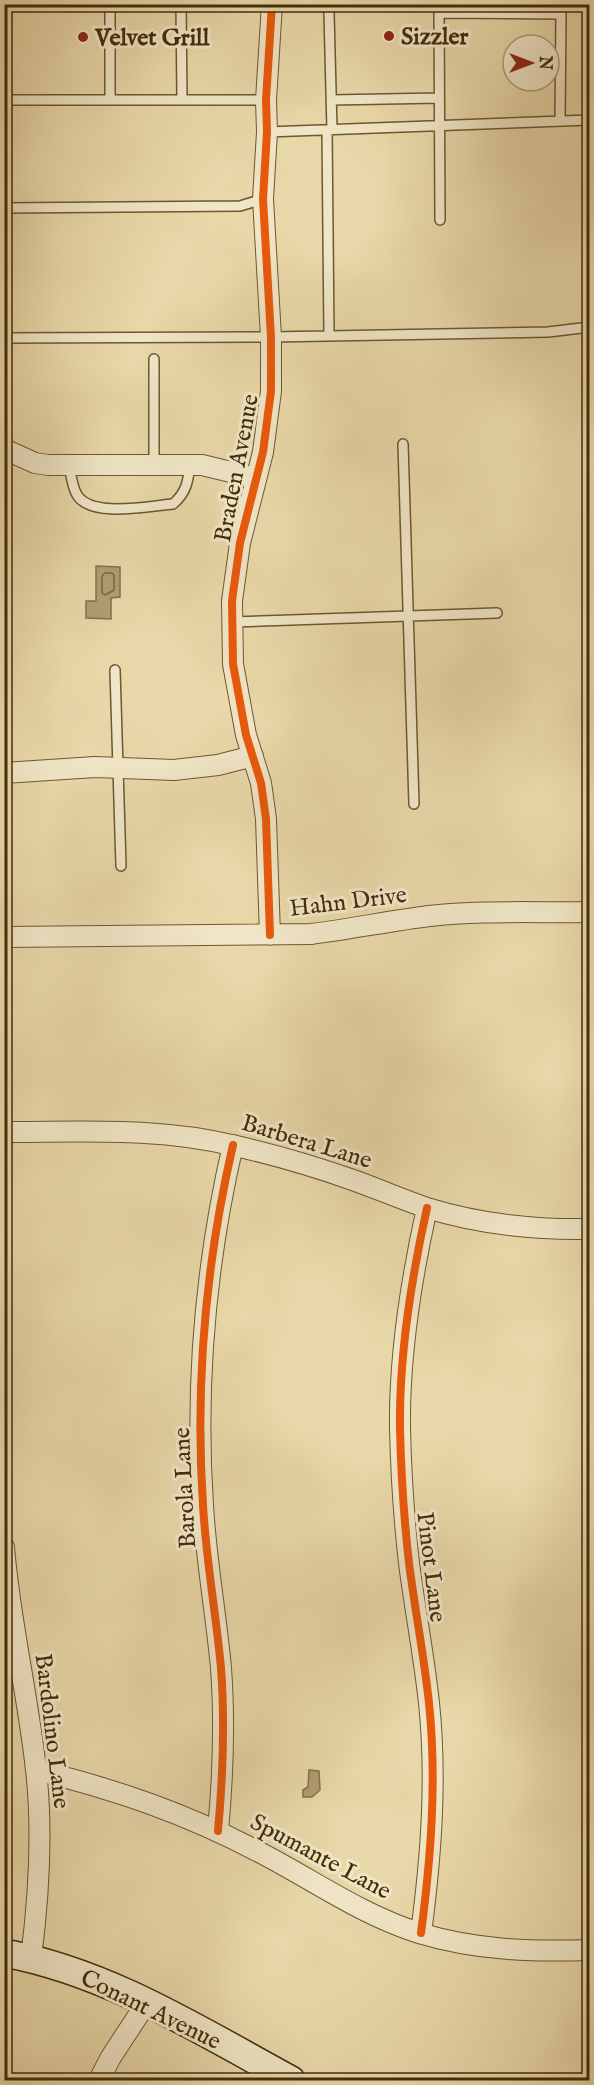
<svg xmlns="http://www.w3.org/2000/svg" width="594" height="2085" font-family="'IM FELL English',serif">
<rect width="100%" height="100%" fill="#e8d7a8"/>
<filter id="stains"><feTurbulence type="fractalNoise" baseFrequency=".00333" numOctaves="4"/><feColorMatrix values="0 0 0 0 .2 0 0 0 0 .09 0 0 0 0 .02 0 0 0 .5 -.17"/></filter>
<radialGradient id="worn" r=".72"><stop offset=".6" stop-color="#630" stop-opacity="0"/><stop offset="1" stop-color="#630" stop-opacity=".3"/></radialGradient>
<!-- water -->
<path fill="#b09d73" stroke="#847049" stroke-width="1.5" d="M96 566 120 567V597L111 598V619L86 618V601H96Z
M309 1770 319 1771 320 1790 312 1797H303V1790L308 1787Z"/>
<g fill="none" stroke-linecap="round" stroke-linejoin="round">
<!-- shore -->
<path stroke="#7a653f" stroke-width="1.5" d="M105 573H112L114 575V590L105 595 102 593V576Z"/>
<!-- lane casing -->
<g stroke="#6c5832" stroke-width="12">
<path id="lane" d="M110 4V100
M181 4 182 100
M330 4 329 13 332 130
M439 4 440 220
M439 13 561 14 560 121
M4 100H266
M331 100 439 98
M327 130 329 336
M267 132 590 120
M4 208 240 206 263 199
M4 338 271 337 548 332 590 327
M403 444 414 804
M69 465C71 474 72 485 76 493 88 519 149 506 173 504 186 493 188 482 190 465
M154 465V359
M232 622 497 613
M115 670 121 866"/>
</g>
<!-- street casing -->
<g stroke="#6c5832" stroke-width="22">
<path id="street" d="M4 449 35 463 48 465H202L256 478
M4 773 95 767 174 770 218 765 253 756
M270 935 266 819 261 783 246 735 233 664 232 601 240 543 263 452 271 391V337L263 199 267 132 266 100 272 4
M4 937 311 934C351 929 390 921 429 916 482 910 536 913 590 912
M4 1132C82 1132 160 1127 236 1146 275 1155 313 1166 350 1179 376 1188 401 1199 427 1208 479 1224 535 1230 590 1229
M4 1547C10 1622 28 1695 36 1770 43 1833 39 1896 31 1958
M36 1770C118 1790 187 1814 261 1853 315 1881 360 1914 419 1933 475 1950 531 1952 590 1950
M218 1831C223 1776 225 1722 221 1668 216 1613 206 1560 203 1505 195 1385 206 1262 233 1145
M421 1933C431 1857 437 1780 429 1703 424 1656 415 1610 409 1563 404 1519 401 1473 400 1428 399 1354 411 1280 427 1208
M99 2080 111 2057 147 2002"/>
</g>
<!-- secondary casing -->
<g stroke="#432d0b" stroke-width="30">
<path id="secondary" d="M4 1953C108 1972 199 2030 291 2080"/>
</g>
<!-- lane -->
<use href="#lane" stroke="#f0e5c6" stroke-width="9"/>
<!-- street -->
<use href="#street" stroke="#f0e5c6" stroke-width="20"/>
<!-- secondary -->
<use href="#secondary" stroke="#f0e5c6" stroke-width="27"/>
<!-- cycleway casing -->
<g stroke="#f0e5c6" stroke-width="11">
<path id="cycleway" d="M270 935 266 819 261 783 246 735 233 664 232 601 240 543 263 452 271 391V337L263 199 267 132 266 100 272 4
M218 1831C223 1776 225 1722 221 1668 216 1613 206 1560 203 1505 195 1385 206 1262 233 1145
M421 1933C431 1857 437 1780 429 1703 424 1656 415 1610 409 1563 404 1519 401 1473 400 1428 399 1354 411 1280 427 1208"/>
</g>
<!-- cycleway -->
<use href="#cycleway" stroke="#e8590c" stroke-width="8"/>
</g>
<!-- markers -->
<g fill="#8f2418" stroke="#f0e5c6" stroke-width="2">
<circle cx="389" cy="36" r="6"/>
<circle cx="83" cy="37" r="6"/>
</g>
<g text-anchor="middle" stroke-width="6" stroke-linejoin="round" paint-order="stroke">
<!-- poi labels -->
<g font-size="24" font-weight="bold" fill="#432d0b" stroke="#f0e5c6" text-anchor="start">
<text x="401" y="44">Sizzler</text>
<text x="95" y="45">Velvet Grill</text>
</g>
<!-- street labels -->
<g font-size="24" fill="#432d0b" stroke="#f0e5c6">
<text transform="translate(236 468) rotate(-79)" y="8">Braden Avenue</text>
<text transform="translate(348 901) rotate(-7)" y="8">Hahn Drive</text>
<text transform="translate(307 1141) rotate(17)" y="8">Barbera Lane</text>
<text transform="translate(184 1488) rotate(-93)" y="8">Barola Lane</text>
<text transform="translate(432 1567) rotate(83)" y="8">Pinot Lane</text>
<text transform="translate(53 1731) rotate(83)" y="8">Bardolino Lane</text>
<text transform="translate(321 1856) rotate(28)" y="8">Spumante Lane</text>
<text transform="translate(151 2009) rotate(26)" y="8">Conant Avenue</text>
</g>
</g>
<!-- margin -->
<rect width="594" height="2085" fill="none" stroke="#e8d7a8" stroke-width="24"/>
<rect x="6" y="6" width="582" height="2073" fill="none" stroke="#432d0b" stroke-width="3"/>
<rect x="12" y="12" width="570" height="2061" fill="none" stroke="#432d0b" stroke-width="1.5"/>
<!-- north arrow -->
<g transform="translate(531 63) rotate(90)"><circle r="28" fill="#f0e5c6" stroke="#ab9b7b" stroke-width="1.5"/>
<path d="M0-4.5L10 22L0 15L-10 22Z" fill="#8f2418"/>
<text y="-9" font-size="16" font-weight="bold" text-anchor="middle" fill="#432d0b">N</text>
</g>
<rect width="100%" height="100%" filter="url(#stains)"/>
<rect width="100%" height="100%" fill="url(#worn)"/>
</svg>
